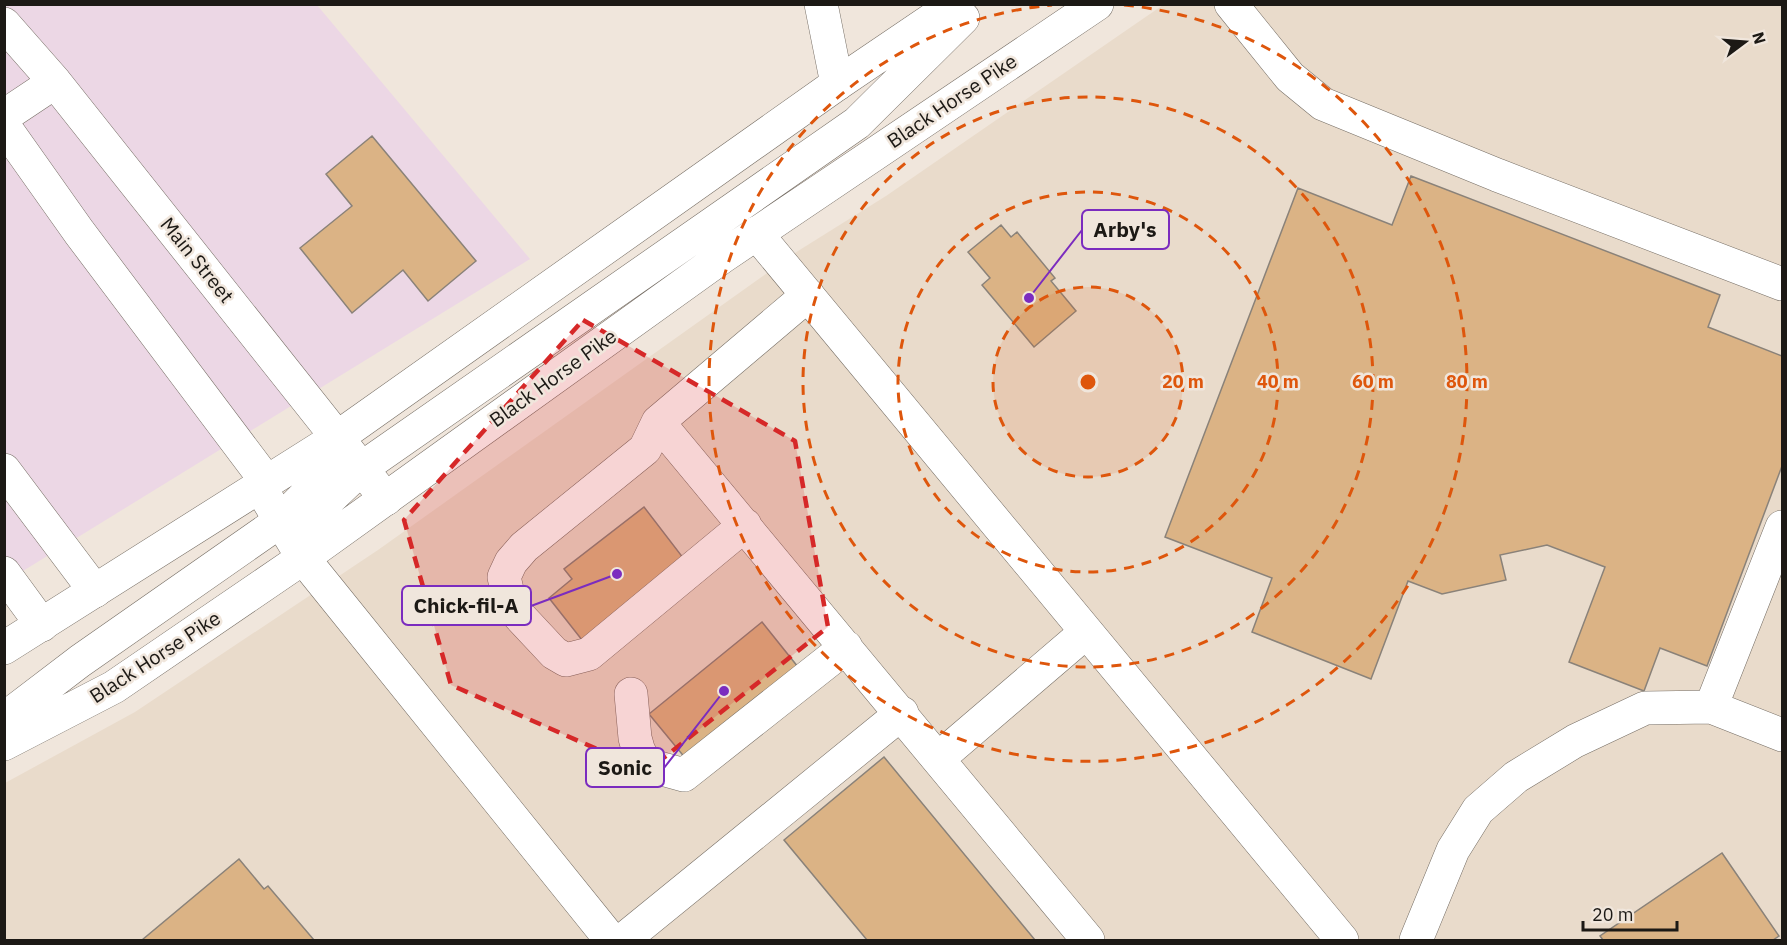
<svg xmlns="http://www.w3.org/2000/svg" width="1787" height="945" font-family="'IBM Plex Sans',sans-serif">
<rect width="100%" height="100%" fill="#f0e6dc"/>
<!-- built -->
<path fill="#e9dbcb" d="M1163 5H1782V940H5V783L135 712 378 550 798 251 886 196Z"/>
<!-- industrial -->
<path fill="#ecd7e5" d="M5 5H317L530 259 5 582Z"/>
<!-- building -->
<path fill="#dbb385" stroke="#8a8279" stroke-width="1.5" d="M372 136 476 261 428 301 403 270 352 313 300 248 352 206 326 174Z
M1411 176 1720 295 1708 327 1782 356V466L1707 666 1660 648 1644 691 1569 662 1605 567 1547 545 1500 555 1506 580 1442 594 1408 581 1371 679 1252 632 1272 578 1165 537 1298 188 1392 225Z
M1001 225 1011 237 1017 232 1055 278 1051 281 1076 311 1034 347 982 285 990 278 968 252Z
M644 507 684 559 582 640 549 598 572 579 564 569Z
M762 622 798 667 686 759 649 714Z
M884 757 1035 940H867L784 840Z
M1722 853 1779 936 1773 940H1603L1600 936Z
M239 859 264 889 268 886 314 940H142Z"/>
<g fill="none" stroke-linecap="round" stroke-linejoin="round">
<!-- minor casing -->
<g stroke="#766e65" stroke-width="34">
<path id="minor" d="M821 4 837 84
M1231 4 1290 77 1323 104 1497 175 1782 284
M4 24 55 82 386 499
M4 116 55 82
M4 126 79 232 267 482
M756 233 1342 940
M808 295 658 422 1088 940
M658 422 645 449 524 547 511 562 504 577 511 607 554 653 566 660 589 654 745 525
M4 470 95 591
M260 487 303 558 611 940
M4 573 42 625
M631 694 635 738 639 752 648 765 684 775 846 647
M1711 707 1782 735
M939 758 1085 633
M623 940 902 713
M1416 940 1453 850 1478 810 1516 777 1575 741 1645 708 1711 707 1782 527"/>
</g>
<!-- major casing -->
<g stroke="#766e65" stroke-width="34">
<path id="major" d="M303 558 326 502 362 468 857 123 963 18
M4 648 338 437 837 84 955 4
M4 719 80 661 279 522 316 485 326 462
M4 744 114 687 303 558 722 257 1097 4"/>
</g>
<!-- minor -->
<use href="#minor" stroke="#fff" stroke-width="33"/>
<!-- major -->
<use href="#major" stroke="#fff" stroke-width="33"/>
</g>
<!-- marked area -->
<path fill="#d62828" fill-opacity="0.2" stroke="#d62828" stroke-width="4.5" stroke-dasharray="12 8" stroke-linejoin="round" d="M583 320 795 441 828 627 647 771 451 685 404 520Z"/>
<!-- distance rings -->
<circle cx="1088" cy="382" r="95" fill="#de560c" fill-opacity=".12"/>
<g fill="none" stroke="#de560c" stroke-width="3" stroke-dasharray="10 8">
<circle cx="1088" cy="382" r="95"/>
<circle cx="1088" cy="382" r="190"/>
<circle cx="1088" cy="382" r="285"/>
<path d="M1124 5A379 379 0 1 1 1052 5"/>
</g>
<g text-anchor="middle" stroke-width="5" stroke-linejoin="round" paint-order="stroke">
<!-- street labels -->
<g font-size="20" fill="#1c1915" stroke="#f0e6dc">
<text transform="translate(952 101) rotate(-34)" y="7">Black Horse Pike</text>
<text transform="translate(197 260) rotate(51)" y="7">Main Street</text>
<text transform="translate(553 378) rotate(-36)" y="7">Black Horse Pike</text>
<text transform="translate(155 657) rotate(-33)" y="7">Black Horse Pike</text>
</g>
</g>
<circle cx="1088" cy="382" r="9" fill="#de560c" stroke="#f0e6dc" stroke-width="3"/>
<g font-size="18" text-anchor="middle" font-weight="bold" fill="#de560c" stroke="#f0e6dc" stroke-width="5" stroke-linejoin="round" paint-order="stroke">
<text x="1183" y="388">20 m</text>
<text x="1278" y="388">40 m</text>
<text x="1373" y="388">60 m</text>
<text x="1467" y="388">80 m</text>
</g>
<!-- callouts -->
<path fill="none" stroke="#7b2cbf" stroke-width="2" d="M1029 298L1082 230M617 574L531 606M724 691L664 768"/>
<g fill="#7b2cbf" stroke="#f0e6dc" stroke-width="2">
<circle cx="1029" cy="298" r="6"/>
<circle cx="617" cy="574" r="6"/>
<circle cx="724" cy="691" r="6"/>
</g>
<g fill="#f0e6dc" stroke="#7b2cbf" stroke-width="2">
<rect x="1082" y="210" width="87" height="39" rx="6"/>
<rect x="402" y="586" width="129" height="39" rx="6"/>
<rect x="586" y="748" width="78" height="39" rx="6"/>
</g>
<g font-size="21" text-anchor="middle" font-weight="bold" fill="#1c1915">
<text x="1125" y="237">Arby's</text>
<text x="466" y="613">Chick-fil-A</text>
<text x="625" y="775">Sonic</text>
</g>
<!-- border -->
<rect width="1787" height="945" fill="none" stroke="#1c1915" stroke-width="12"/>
<!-- north arrow -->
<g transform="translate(1745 42) rotate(74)" stroke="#f0e6dc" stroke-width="4.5" paint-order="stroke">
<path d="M0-4.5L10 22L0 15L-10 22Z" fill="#1c1915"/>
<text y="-9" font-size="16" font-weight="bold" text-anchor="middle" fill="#1c1915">N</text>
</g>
<!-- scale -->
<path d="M1583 921v9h94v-9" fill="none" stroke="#1c1915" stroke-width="3"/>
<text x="1592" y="921" font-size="18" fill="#1c1915" stroke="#f0e6dc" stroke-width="4.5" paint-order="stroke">20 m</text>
</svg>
